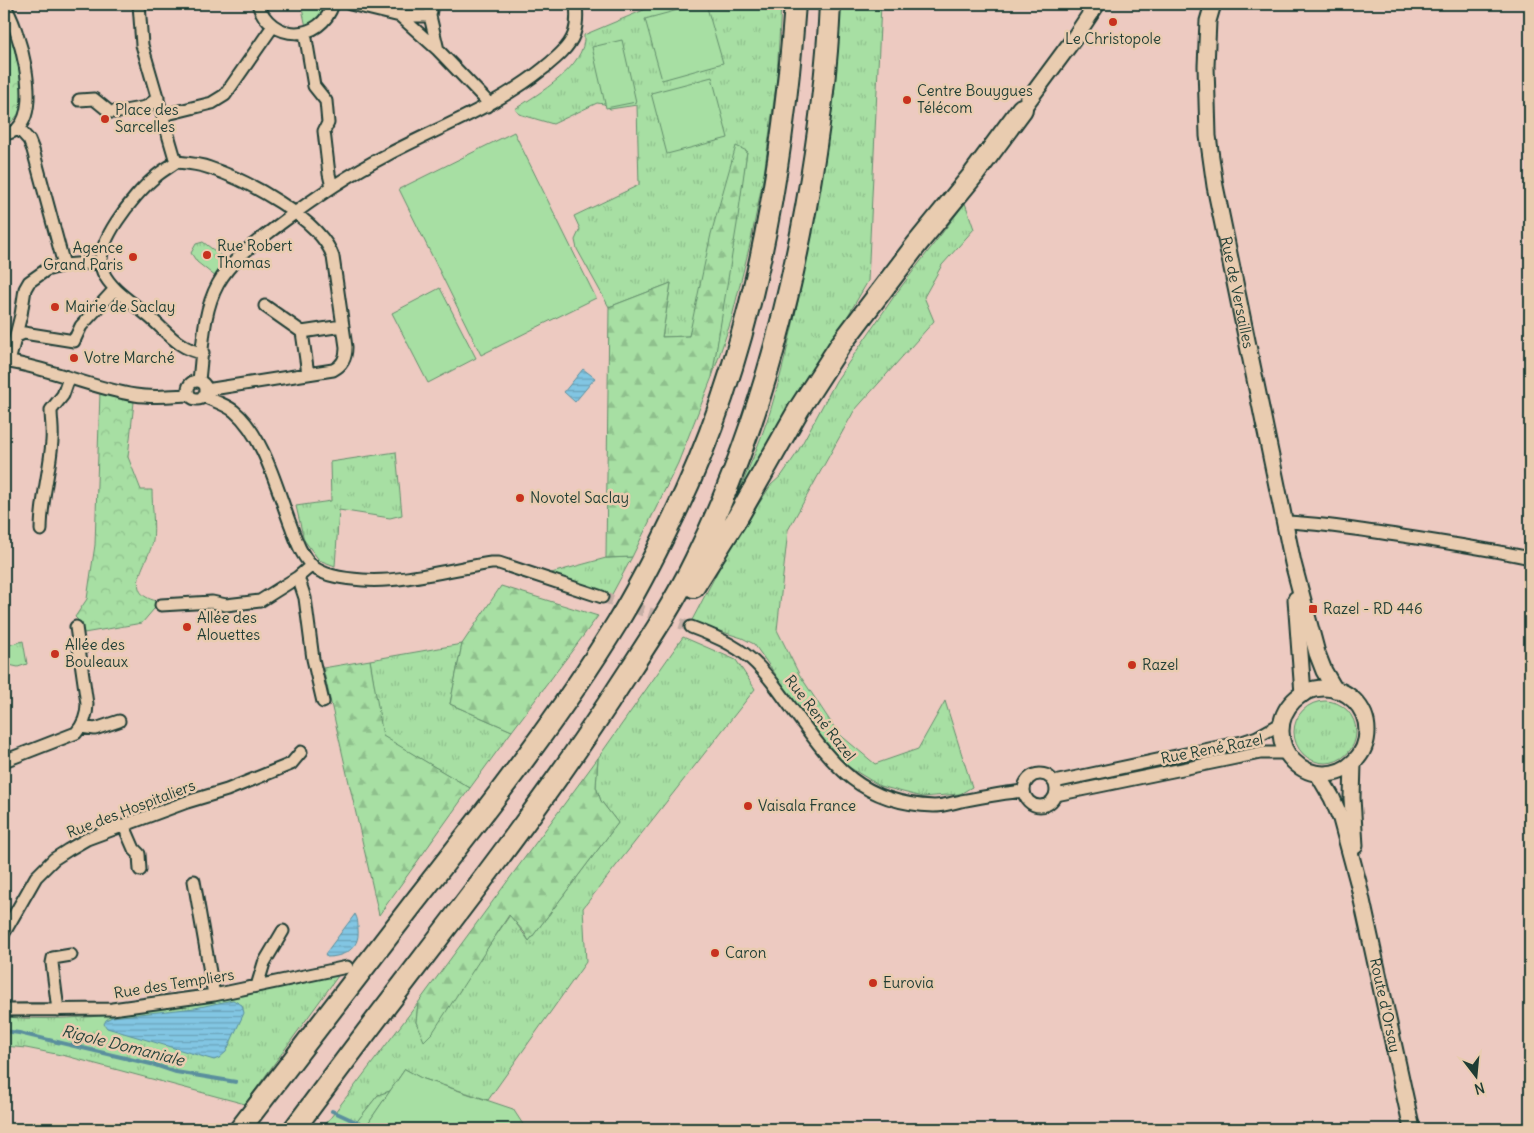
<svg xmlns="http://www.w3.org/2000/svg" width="1534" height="1133" font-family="Delius,sans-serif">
<defs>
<pattern id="grass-tufts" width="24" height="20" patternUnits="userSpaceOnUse" patternTransform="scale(1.25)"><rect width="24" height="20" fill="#a7dfa3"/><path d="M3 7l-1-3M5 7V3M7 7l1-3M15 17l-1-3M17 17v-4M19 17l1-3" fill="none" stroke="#8fc08d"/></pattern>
<pattern id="forest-firs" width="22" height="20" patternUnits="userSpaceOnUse" patternTransform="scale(1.25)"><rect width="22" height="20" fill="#a7dfa3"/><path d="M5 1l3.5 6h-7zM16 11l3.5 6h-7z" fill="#8fc08d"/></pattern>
<pattern id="park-crowns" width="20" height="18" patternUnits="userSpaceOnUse" patternTransform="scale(1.25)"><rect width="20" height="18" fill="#a7dfa3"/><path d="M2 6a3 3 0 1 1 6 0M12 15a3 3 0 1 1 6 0" fill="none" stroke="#8fc08d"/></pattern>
<pattern id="water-rules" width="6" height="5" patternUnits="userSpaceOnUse" patternTransform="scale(1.25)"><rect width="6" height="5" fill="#82c6e3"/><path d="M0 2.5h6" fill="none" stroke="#6aa2b9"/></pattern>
</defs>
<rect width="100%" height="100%" fill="#edcac1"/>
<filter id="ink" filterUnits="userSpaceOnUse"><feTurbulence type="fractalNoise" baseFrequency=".02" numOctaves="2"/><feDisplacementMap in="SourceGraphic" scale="10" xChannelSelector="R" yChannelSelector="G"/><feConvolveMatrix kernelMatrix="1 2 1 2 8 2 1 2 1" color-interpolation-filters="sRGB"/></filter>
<g filter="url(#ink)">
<!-- grass -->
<path fill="url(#grass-tufts)" stroke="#638e6c" d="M301 4H330L324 17 306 27Z
M658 4H781L777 78 764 174 751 240 731 321 712 377 747 151 689 336 662 337 671 283 609 307 577 249 575 240 580 229 574 216 639 185 637 105 610 109 604 104 597 103 553 124 519 114 515 109C538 94 587 66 584 35Z
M840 4H881L868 281 786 423 736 504 735 500C748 471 760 442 770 412 787 356 799 298 810 241 825 163 837 84 840 4Z
M965 203 974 229 942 265 924 297 934 321 854 411 788 530 777 630 799 674 838 733 875 764 918 749 945 701 972 787 960 794 922 797 880 786 849 767 820 737 754 644 742 638 691 622 730 548 771 485 782 475 797 453 836 381 895 295Z
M203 242 228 261 216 277 197 262 191 253 196 244Z
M396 452 402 515 390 518 339 510 335 566 319 560 304 540 296 506 331 501 330 462Z
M632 557 611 596 544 575 606 558Z
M683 637 736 660 755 689 583 908 586 962 488 1100 421 1078 405 1069 390 1091 378 1095 351 1129H322L418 1003 416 1022 424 1040 510 915 529 941 618 823 601 801 596 787 598 758Z
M23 641 27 664 18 667 9 665 6 660 4 650 9 645Z
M462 644 450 704 512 731 470 788 382 736 370 660Z
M1294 732a31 31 0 1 1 62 0a31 31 0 1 1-62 0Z
M343 969 245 1104 66 1056 26 1048 4 1046V1017C119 1026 232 994 343 969Z"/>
<!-- forest -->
<path fill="url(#forest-firs)" stroke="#638e6c" d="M736 146 747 151 737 224 712 377 678 463 632 557 606 558 609 307 671 283 662 337 689 336 711 234Z
M501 586 598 616 512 731 450 704 462 644Z
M370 660 383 736 470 788 379 915 323 668Z
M598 758 596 787 601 801 618 823 529 941 524 932 509 915 433 1032 424 1041 416 1022 418 1003Z
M390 1091 364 1129H351L378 1095Z"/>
<!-- park -->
<path fill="url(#park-crowns)" stroke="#638e6c" d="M4 19C15 40 26 88 20 110 17 118 11 123 4 126Z
M100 392 134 402 128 457 141 490H152C152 506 155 525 153 541 149 562 120 593 157 601L159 609H154L142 623 84 633 80 622 75 617 87 599 95 545Z"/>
<!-- pitch -->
<path fill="#a7dfa3" stroke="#638e6c" d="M700 4H706L723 63 662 80 645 19Z
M622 40 636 102 606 108 592 47Z
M712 77 728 138 667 154 651 93Z
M514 132 596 298 481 355 399 189Z
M440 288 476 358 428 383 392 313Z
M405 1069 421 1078 513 1109 526 1129H364Z"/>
<!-- water -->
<path fill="url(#water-rules)" stroke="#5a8f9d" d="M583 369 595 378 575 402 564 392Z
M355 914C358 919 358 924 358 930 360 949 343 957 327 957L325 954Z
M233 1000 242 1005 244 1013 226 1052 219 1058 214 1060 107 1028 104 1024 106 1020 112 1017 195 1008Z"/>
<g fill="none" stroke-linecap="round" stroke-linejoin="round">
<!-- stream -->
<path stroke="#5a8f9d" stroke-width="4" d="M4 1031 19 1033 155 1065 176 1072 236 1082
M332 1111 365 1126"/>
<!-- street-tunnel -->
<path stroke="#c4aea5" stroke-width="11" stroke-dasharray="11 5.5" stroke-linecap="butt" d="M602 597 691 627"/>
<!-- street casing -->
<g stroke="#1f3d34" stroke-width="15">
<path id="street" d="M139 4 142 45 176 162
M258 4C270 42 321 43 333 4
M350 4 400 16H430L438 50
M4 5C19 27 41 106 18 128 15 132 8 133 4 135
M400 16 438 50 485 99 488 106
M430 16 432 4
M305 33 314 86 326 101 328 123 324 131 329 174 332 187
M79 100 94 99 110 112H119L146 107 158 98
M163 115 212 103 225 95 273 26
M18 128 29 140 33 150 64 265
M265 306 302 332
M17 336 24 333 74 341 81 326 115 289
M203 353C177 349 166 330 147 315 132 302 111 290 103 272 91 246 135 194 154 178 160 172 168 168 176 162 187 163 199 164 210 168 246 180 321 219 333 257L346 347C346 358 343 365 333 370L206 390
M4 361C48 367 90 388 135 395 153 398 170 396 188 395
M9 362 21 315 25 289 29 282 46 270 64 265 101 262
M308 374 302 332 342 326
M199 380C203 349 202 313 218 284 232 258 257 242 280 224 313 199 348 175 385 156 439 127 496 107 544 68 555 59 569 48 574 34 577 25 577 13 576 4
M188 390a9 9 0 1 1 18 0a9 9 0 1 1-18 0Z
M203 396C214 401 225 404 234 411 264 436 277 490 291 526 296 540 301 555 312 566 325 577 347 579 363 580 401 583 452 569 491 563H499L602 597
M1285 522C1316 523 1346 528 1376 532 1428 540 1479 547 1530 558
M41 530C41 500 50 471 52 441 53 430 51 420 51 410L63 395 69 378
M298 577 305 598 313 659 323 702
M161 605 212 602 226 605 260 601 298 577 312 565
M691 627C712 635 734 644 751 659 765 671 776 687 787 702 830 760 855 803 934 806 943 806 952 803 961 801 982 797 1003 793 1024 791
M81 727 95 729 119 721
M4 761 76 733C84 724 87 715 87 704L76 627
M1024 790a16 16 0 1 1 32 0a16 16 0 1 1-32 0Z
M1054 782 1242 742 1257 737 1282 723
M1056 795 1260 753H1287
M124 826 134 849 139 854 140 870
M194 881 214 995
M4 933 36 877 54 859 68 850 87 839 187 802 227 790 291 764 301 752
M257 986 264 963 283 931
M4 1010 112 1009 214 995 347 967
M58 1010 52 963 53 958 71 955"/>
</g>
<!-- secondary casing -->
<g stroke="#1f3d34" stroke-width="19">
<g id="secondary">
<path id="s1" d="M1213 4 1208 21 1206 66 1208 136 1215 186 1293 563 1317 653 1324 671 1335 690"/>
<path d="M1022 109 1073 40 1097 4"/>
<path d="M1296 599 1303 694"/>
<circle cx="1324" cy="731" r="43"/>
<path d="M1353 763 1352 798 1355 846"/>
<path id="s2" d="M1318 774 1332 798 1341 819 1358 882 1412 1129"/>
</g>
</g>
<!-- highway casing -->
<g stroke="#1f3d34" stroke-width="24">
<path id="highway" d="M694 587 736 520 799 409 841 344 917 244 974 174 1022 109
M240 1129C298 1054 355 979 413 904 484 813 557 721 617 623 636 592 653 559 669 526 750 364 782 183 795 4
M294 1129C327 1085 360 1040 394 996 468 899 542 804 609 702 639 655 671 610 695 560 750 448 784 329 806 207 818 140 827 72 830 4"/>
</g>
<!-- street -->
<use href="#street" stroke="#e9ccb0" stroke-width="11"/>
<!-- secondary -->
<use href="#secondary" stroke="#e9ccb0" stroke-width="15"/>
<!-- highway -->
<use href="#highway" stroke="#e9ccb0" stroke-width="20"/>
</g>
</g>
<!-- markers -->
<g fill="#c8321e" stroke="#e9ccb0" stroke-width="2">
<circle cx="1113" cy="22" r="5"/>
<circle cx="907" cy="100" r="5"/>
<circle cx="105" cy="119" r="5"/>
<circle cx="207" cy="255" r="5"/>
<circle cx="133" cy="257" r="5"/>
<circle cx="55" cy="307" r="5"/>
<circle cx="74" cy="358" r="5"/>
<circle cx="520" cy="498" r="5"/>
<rect x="1308" y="604" width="10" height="10" rx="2.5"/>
<circle cx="187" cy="627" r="5"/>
<circle cx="55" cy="654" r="5"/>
<circle cx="1132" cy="665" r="5"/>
<circle cx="748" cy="806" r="5"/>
<circle cx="715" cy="953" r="5"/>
<circle cx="873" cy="983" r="5"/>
</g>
<g text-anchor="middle" stroke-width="5" stroke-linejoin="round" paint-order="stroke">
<!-- poi labels -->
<g font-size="15" fill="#1f3d34" stroke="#e9ccb0" text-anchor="start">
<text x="1113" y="44" text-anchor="middle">Le Christopole</text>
<text x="917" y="96">Centre Bouygues<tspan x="917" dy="17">Télécom</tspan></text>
<text x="115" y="115">Place des<tspan x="115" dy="17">Sarcelles</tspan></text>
<text x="217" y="251">Rue Robert<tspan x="217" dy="17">Thomas</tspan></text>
<text x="123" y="253" text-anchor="end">Agence<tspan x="123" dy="17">Grand Paris</tspan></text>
<text x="65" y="312">Mairie de Saclay</text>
<text x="84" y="363">Votre Marché</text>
<text x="530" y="503">Novotel Saclay</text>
<text x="1323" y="614">Razel - RD 446</text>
<text x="197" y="623">Allée des<tspan x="197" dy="17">Alouettes</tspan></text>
<text x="65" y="650">Allée des<tspan x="65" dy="17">Bouleaux</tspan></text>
<text x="1142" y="670">Razel</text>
<text x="758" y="811">Vaisala France</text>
<text x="725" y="958">Caron</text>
<text x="883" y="988">Eurovia</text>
</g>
<!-- street labels -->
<g font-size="15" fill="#1f3d34" stroke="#e9ccb0">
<text dy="5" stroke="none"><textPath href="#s1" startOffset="292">Rue de Versailles</textPath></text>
<text transform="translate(820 718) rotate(52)" y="5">Rue René Razel</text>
<text transform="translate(1212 749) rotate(-11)" y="5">Rue René Razel</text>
<text transform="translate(131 809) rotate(-21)" y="5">Rue des Hospitaliers</text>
<text transform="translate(174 984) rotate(-9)" y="5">Rue des Templiers</text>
<text dy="5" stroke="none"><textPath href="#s2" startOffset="242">Route d'Orsay</textPath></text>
</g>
<!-- water labels -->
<g font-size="16" font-style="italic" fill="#24443d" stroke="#e9ccb0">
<text transform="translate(123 1045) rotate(14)" y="6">Rigole Domaniale</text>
</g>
</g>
<!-- margin -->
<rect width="1534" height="1133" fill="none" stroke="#e9ccb0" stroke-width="20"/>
<rect x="10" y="10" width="1514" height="1113" fill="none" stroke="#1f3d34" stroke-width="2" filter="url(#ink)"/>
<!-- north arrow -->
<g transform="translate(1476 1076) rotate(164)" stroke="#e9ccb0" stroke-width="4" paint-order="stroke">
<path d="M0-4L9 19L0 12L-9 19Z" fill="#1f3d34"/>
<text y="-8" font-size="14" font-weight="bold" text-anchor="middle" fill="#1f3d34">N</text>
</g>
</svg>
